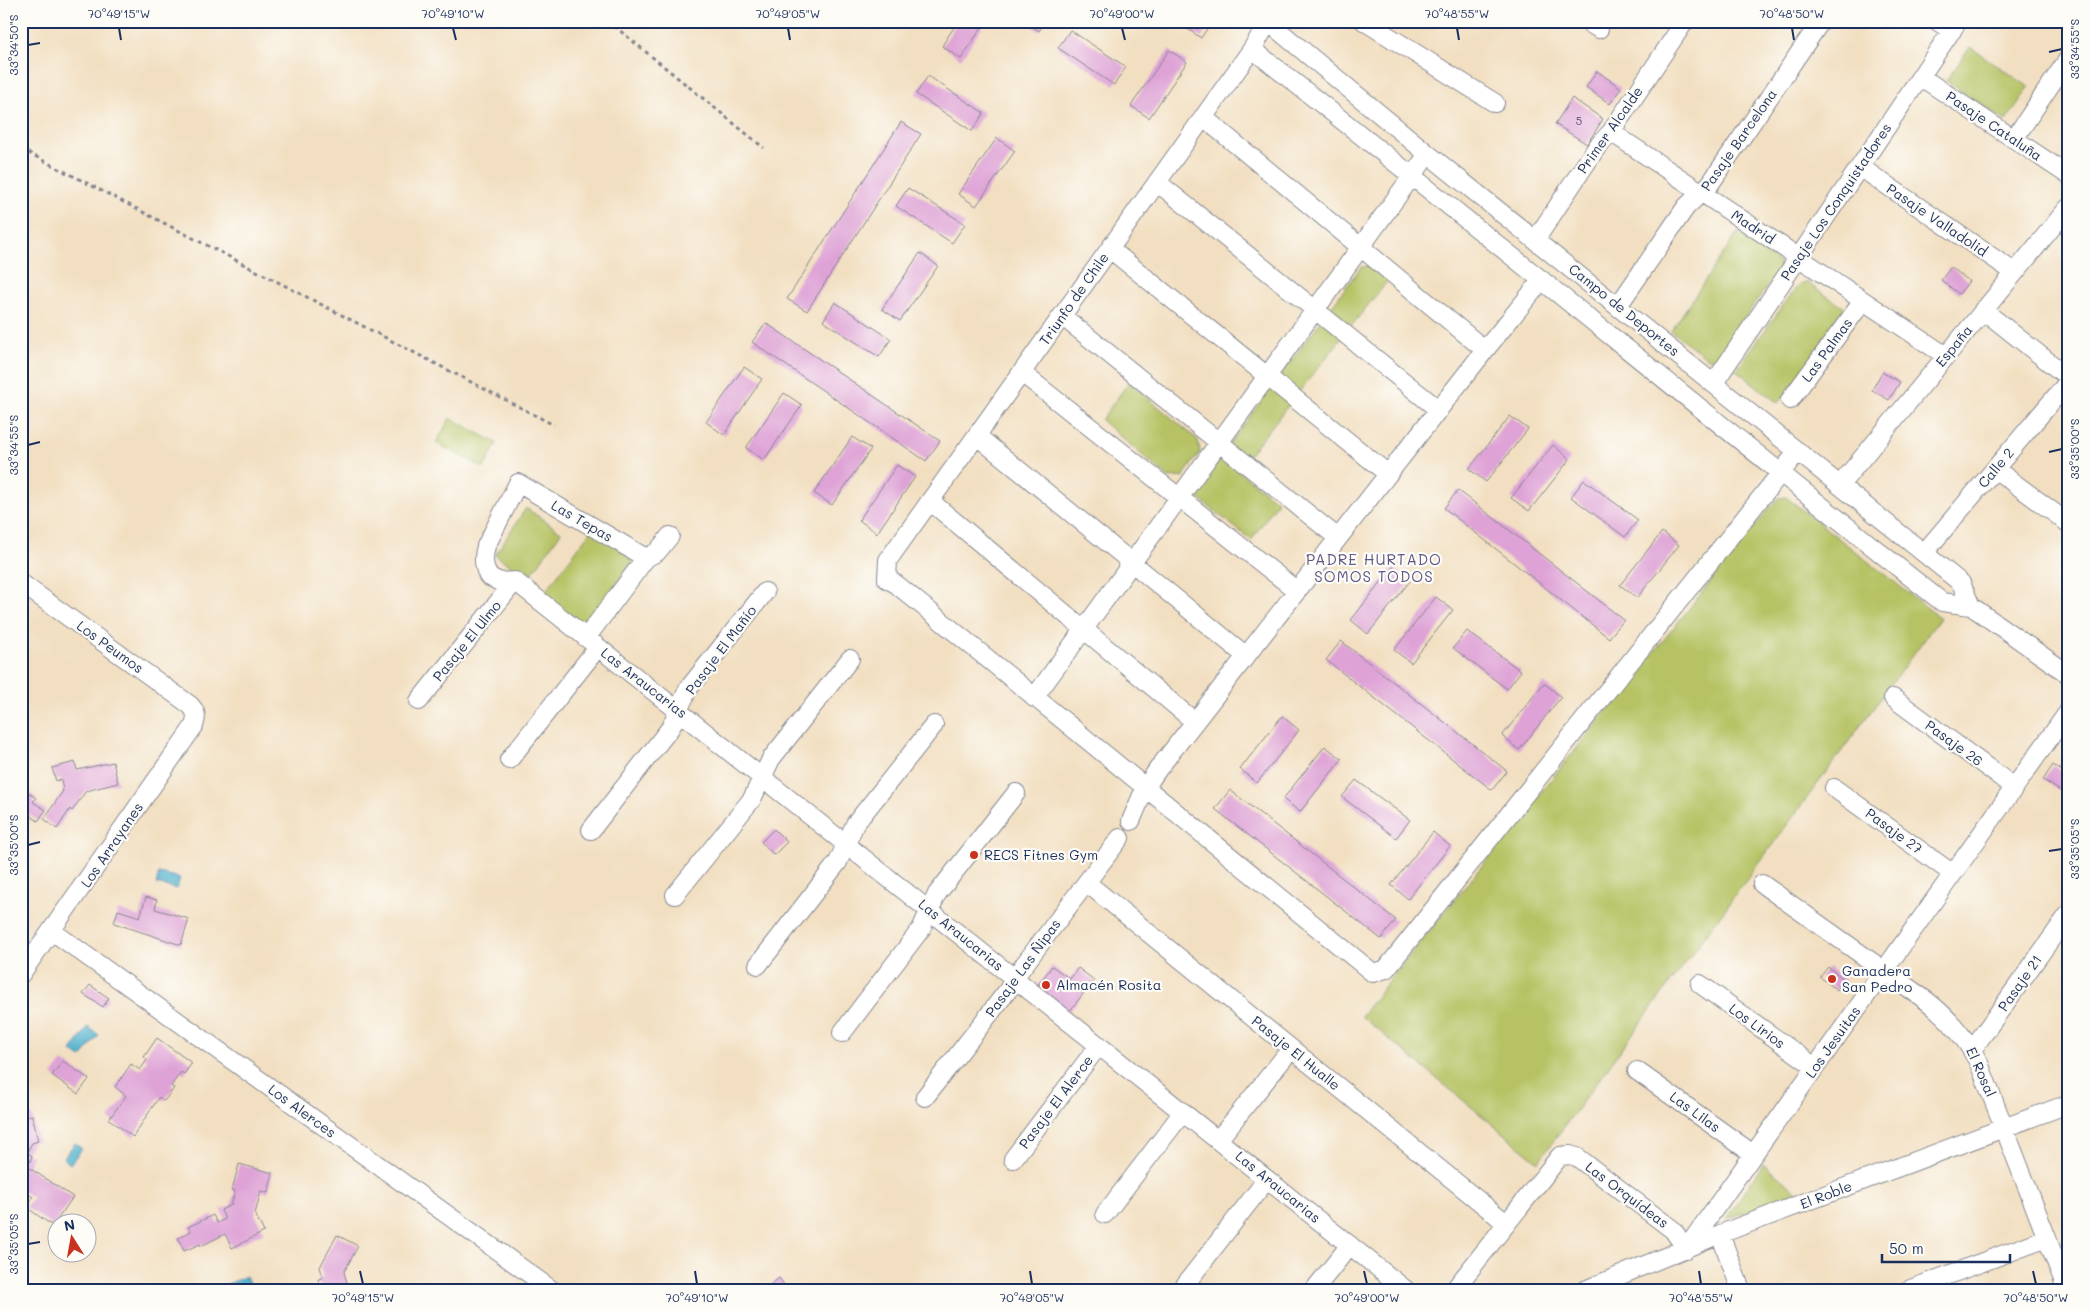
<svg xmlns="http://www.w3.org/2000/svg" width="2089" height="1311" font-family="Mali,sans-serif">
<rect width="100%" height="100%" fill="#fdfcf7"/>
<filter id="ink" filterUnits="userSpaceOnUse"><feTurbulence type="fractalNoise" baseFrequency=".02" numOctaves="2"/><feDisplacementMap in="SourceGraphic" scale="10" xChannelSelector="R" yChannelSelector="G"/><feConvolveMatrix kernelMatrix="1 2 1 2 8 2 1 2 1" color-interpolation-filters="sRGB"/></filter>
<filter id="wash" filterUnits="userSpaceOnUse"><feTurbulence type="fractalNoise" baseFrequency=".0096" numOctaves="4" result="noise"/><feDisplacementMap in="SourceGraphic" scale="20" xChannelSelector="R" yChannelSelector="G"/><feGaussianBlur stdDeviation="1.12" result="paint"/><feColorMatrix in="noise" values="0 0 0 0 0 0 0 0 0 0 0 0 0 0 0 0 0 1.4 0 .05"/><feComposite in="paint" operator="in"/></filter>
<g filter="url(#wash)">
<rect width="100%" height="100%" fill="#f2dfc1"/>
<!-- green -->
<path fill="#b6c263" stroke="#687860" d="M1970 47 2029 87 2006 121 1946 81Z
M1738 232 1780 264V268L1717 357 1709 359 1671 331Z
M1370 266 1388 280 1237 470 1278 502 1251 540 1198 498 1196 489 1361 267Z
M1806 282 1849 311 1778 403 1736 370 1799 284Z
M1129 382 1198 440 1200 452 1183 477 1169 478 1101 420Z
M450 418 497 443 484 468 436 443Z
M1786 497 1940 618 1538 1162 1361 1016 1778 498Z
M526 508 561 532 529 578 495 555Z
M593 528 635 559 585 627 542 596Z
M1763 1164 1799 1194 1726 1219Z"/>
<!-- water -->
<path fill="#4cafcb" stroke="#346f94" d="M159 873 180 878 177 889 156 884Z
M88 1027 99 1035 81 1058 71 1051Z
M75 1143 82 1149 70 1164 63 1158Z
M246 1276 250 1285 240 1290H222L221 1287Z"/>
<g id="blocks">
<!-- building -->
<path fill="#dea2d6" d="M958 21H986L961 59 942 46Z
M1024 21H1046L1039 31Z
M1176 21H1212L1201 38Z
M1070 30 1126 67 1114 85 1058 48Z
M1169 50 1187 62 1149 118 1131 106Z
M1597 71 1621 88 1610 104 1586 87Z
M928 76 984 113 972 131 916 94Z
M1572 98 1603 119 1587 144 1555 124Z
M901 122 921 134 807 311 787 299Z
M997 138 1015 151 976 206 958 194Z
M908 188 965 224 952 243 896 206Z
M920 253 938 266 900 321 882 309Z
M1951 267 1969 281 1959 294 1941 280Z
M835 302 891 339 879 357 823 321Z
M766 323 940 441 926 461 752 342Z
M744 367 762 379 724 435 706 422Z
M1882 372 1900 382 1889 400 1872 390Z
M784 393 802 405 764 460 746 448Z
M1510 416 1528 429 1486 482 1469 469Z
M852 437 871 449 832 505 814 493Z
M1553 445 1570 459 1529 511 1511 498Z
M897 465 915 477 877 533 859 520Z
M1584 480 1638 520 1625 537 1571 497Z
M1458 490 1624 620 1609 638 1444 508Z
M1662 532 1679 545 1637 598 1620 585Z
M1393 567 1410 581 1368 634 1351 620Z
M1436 597 1453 610 1411 663 1394 650Z
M1467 631 1521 671 1507 689 1453 648Z
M1341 641 1507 771 1492 790 1326 660Z
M1544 683 1561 697 1519 750 1502 736Z
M1282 716 1299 730 1257 783 1240 769Z
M1325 746 1342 759 1300 812 1283 799Z
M75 762 77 770 113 762 118 783 86 791 72 811 70 809 57 829 44 819 63 791 61 779 56 781 52 768Z
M2053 765 2068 775V796L2043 780Z
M1356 780 1410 820 1396 838 1342 797Z
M21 787 36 798 33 802 46 810 38 821 21 809Z
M1230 790 1396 920 1381 939 1215 809Z
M774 829 787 842 774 855 761 842Z
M1433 832 1450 846 1408 899 1391 885Z
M146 897 157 900 155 909 189 919 181 945 114 923 118 910 140 917Z
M1052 966 1070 979 1078 968 1094 980 1069 1012 1036 988Z
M1828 967 1845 980 1837 990 1820 977Z
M90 985 109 998 103 1007 83 994Z
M157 1038 192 1063 184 1074 181 1072 171 1086 174 1088 164 1101 159 1097 133 1137 109 1119 126 1096 115 1087 131 1064 140 1070 147 1060 144 1057Z
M63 1061 89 1079 78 1094 52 1075Z
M32 1115 38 1141 32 1143 27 1152 32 1156 28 1167 73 1197 53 1226 26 1207 33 1197 21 1190V1118Z
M239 1164 273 1173 268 1193 261 1191 255 1214 264 1232 232 1248 225 1234 201 1246 200 1244 184 1251 178 1238 191 1231 188 1227 213 1215 217 1223 225 1219 221 1210 231 1205 235 1191 232 1190Z
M337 1235 358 1246 344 1272 349 1290H321L318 1279 323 1278 320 1267Z
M779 1278 788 1290H764Z"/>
</g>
</g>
<g filter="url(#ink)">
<use href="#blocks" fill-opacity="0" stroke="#868790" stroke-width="1"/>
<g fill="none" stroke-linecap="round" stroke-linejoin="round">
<!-- minor casing -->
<g stroke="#868790" stroke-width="20">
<path id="minor" d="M1267 21 1428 154 1961 583 1971 606
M1269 21 1252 49 888 560 887 579 896 584 1373 973 1386 969 1798 451
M1364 21 1495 103
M1586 21 1599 29
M1937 21 1952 31
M1252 49C1484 231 1711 419 1942 602L1971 606 2068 674
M1921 77 2068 175
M1203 117 1485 350
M1611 132 1946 356
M2014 139 2068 59
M1860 167 2014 272
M1157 182 1439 410
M1536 239 1597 147 1611 132 1685 21
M1110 249 1388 474
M1618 306 1686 207 1710 184 1821 21
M1983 310 2060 371 2068 374
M1062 316 1338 538
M1022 373 1297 591
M1714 383 1958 21
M1790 400 1863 301
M977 436 1246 656
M1995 469 2068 523
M1840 485 2068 208
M930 501 1195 722
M1924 553 2068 382
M515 581 1406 1290
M515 581 500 582 488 576C483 565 483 557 486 546L518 483 646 558
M21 583 190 705C197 712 197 717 194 726L21 974
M586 638 646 558 657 552 670 536
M1034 698 1428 154
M1893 698 2014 787
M419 701 515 581
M509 760 598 647
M1834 788 1953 874
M1131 821 1145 788 1158 769 1485 350 1542 280
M591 830 671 727 688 689 765 592
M1087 883 1506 1223
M1762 884 1927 1001C1950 1019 1966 1038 1979 1063L2067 1290
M675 895 752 799 771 759 850 659
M52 931 552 1290
M758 965 838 862 855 824 934 725
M1700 984 1815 1067
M842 1033 921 929 937 894 1016 793
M1972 1050 2068 915
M1637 1071 1753 1154
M925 1097 1008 990 1014 978 1120 838
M1218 1140 1291 1049
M1013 1159 1099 1045
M1105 1214 1183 1112
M1720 1234 1741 1290
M1181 1290 1267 1179
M1314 1290 1350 1245
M1454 1290 1560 1156 1570 1155 1577 1157 1673 1230 1686 1249 2068 712
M1585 1290 1720 1234 2068 1104
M1908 1290 2047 1238"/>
</g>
<!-- path -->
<path stroke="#868790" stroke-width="3" stroke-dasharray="4 4" stroke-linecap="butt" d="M608 21 764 148
M21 149 554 425"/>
<!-- minor -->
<use href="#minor" stroke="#fff" stroke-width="18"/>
</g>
</g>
<!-- ticks -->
<path fill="none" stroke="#1b2f5e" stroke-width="2" d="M119 28 121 40M453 28 456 40M788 28 790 40M1122 28 1125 40M1457 28 1459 40M1792 28 1794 40M28 45 40 43M2049 52 2062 49M28 445 40 442M2049 452 2062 449M28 845 40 842M2049 851 2062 849M28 1244 40 1242M360 1271 363 1284M695 1271 697 1284M1030 1271 1032 1284M1364 1271 1367 1284M1699 1271 1701 1284M2033 1271 2036 1284"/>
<!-- markers -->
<g fill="#c8321e" stroke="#fdfcf7" stroke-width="2">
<circle cx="974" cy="855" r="5"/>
<circle cx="1832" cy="979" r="5"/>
<circle cx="1046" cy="985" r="5"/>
</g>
<g text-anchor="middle" stroke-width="4.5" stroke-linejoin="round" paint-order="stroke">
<!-- number labels -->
<g font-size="11" fill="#4c4c7c">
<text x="1579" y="125">5</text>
</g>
<!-- street labels -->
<g font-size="14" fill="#1b2f5e" stroke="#fdfcf7">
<text transform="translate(1994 126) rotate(34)" y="5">Pasaje Cataluña</text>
<text transform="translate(1610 130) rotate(-55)" y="5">Primer Alcalde</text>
<text transform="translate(1739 140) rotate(-55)" y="5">Pasaje Barcelona</text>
<text transform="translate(1836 202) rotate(-56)" y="5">Pasaje Los Conquistadores</text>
<text transform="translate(1937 220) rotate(34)" y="5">Pasaje Valladolid</text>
<text transform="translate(1753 227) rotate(34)" y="5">Madrid</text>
<text transform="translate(1074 299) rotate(-55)" y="5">Triunfo de Chile</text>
<text transform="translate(1624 310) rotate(39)" y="5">Campo de Deportes</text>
<text transform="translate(1954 346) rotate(-51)" y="5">España</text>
<text transform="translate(1827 350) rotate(-54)" y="5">Las Palmas</text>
<text transform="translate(1996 468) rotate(-50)" y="5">Calle 2</text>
<text transform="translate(582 521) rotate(30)" y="5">Las Tepas</text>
<text transform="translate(467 641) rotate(-51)" y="5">Pasaje El Ulmo</text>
<text transform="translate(110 647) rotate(36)" y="5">Los Peumos</text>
<text transform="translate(721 650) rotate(-53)" y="5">Pasaje El Mañío</text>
<text transform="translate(644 683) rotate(38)" y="5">Las Araucarias</text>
<text transform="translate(1954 743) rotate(36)" y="5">Pasaje 26</text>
<text transform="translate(1894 831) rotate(36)" y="5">Pasaje 27</text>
<text transform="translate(112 845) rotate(-56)" y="5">Los Arrayanes</text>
<text transform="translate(961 935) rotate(39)" y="5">Las Araucarias</text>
<text transform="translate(1023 968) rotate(-54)" y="5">Pasaje Las Ñipas</text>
<text transform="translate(2020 983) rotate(-55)" y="5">Pasaje 21</text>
<text transform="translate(1757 1026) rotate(36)" y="5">Los Lirios</text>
<text transform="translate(1833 1042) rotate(-55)" y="5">Los Jesuitas</text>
<text transform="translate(1296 1053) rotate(39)" y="5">Pasaje El Hualle</text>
<text transform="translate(1981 1072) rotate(66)" y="5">El Rosal</text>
<text transform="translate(1056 1102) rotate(-53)" y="5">Pasaje El Alerce</text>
<text transform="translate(302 1111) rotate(36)" y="5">Los Alerces</text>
<text transform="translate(1695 1112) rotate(36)" y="5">Las Lilas</text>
<text transform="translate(1278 1187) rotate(39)" y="5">Las Araucarias</text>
<text transform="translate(1627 1195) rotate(37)" y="5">Las Orquídeas</text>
<text transform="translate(1826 1195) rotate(-21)" y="5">El Roble</text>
</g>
<!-- poi labels -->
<g font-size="14" fill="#1b2f5e" stroke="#fdfcf7" text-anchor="start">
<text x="984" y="860">RECS Fitnes Gym</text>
<text x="1842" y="976">Ganadera<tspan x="1842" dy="16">San Pedro</tspan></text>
<text x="1056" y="990">Almacén Rosita</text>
</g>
<!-- neighbourhood labels -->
<g font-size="15" letter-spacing="1" fill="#5f5788" stroke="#fdfcf7">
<text x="1374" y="565">PADRE HURTADO<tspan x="1374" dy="17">SOMOS TODOS</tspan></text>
</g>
</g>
<!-- margin -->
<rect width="2089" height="1311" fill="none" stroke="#fdfcf7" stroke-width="55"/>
<!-- north arrow -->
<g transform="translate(72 1238) rotate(349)"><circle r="24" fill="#fdfcf7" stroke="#a3aaba"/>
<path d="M0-4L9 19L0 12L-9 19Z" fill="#c8321e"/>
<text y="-8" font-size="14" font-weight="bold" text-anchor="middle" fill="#1b2f5e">N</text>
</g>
<!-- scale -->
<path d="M1882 1254v8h128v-8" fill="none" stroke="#1b2f5e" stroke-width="2.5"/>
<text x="1889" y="1254" font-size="15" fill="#1b2f5e" stroke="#fdfcf7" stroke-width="4" paint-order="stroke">50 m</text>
<rect x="28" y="28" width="2034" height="1256" fill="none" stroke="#1b2f5e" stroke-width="2"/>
<g font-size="12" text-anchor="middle" fill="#1b2f5e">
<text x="119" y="18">70°49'15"W</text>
<text x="453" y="18">70°49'10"W</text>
<text x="788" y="18">70°49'05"W</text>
<text x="1122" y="18">70°49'00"W</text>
<text x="1457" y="18">70°48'55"W</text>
<text x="1792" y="18">70°48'50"W</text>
<text transform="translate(14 45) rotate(-90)" y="4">33°34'50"S</text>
<text transform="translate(2075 49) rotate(-90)" y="4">33°34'55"S</text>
<text transform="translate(14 445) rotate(-90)" y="4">33°34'55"S</text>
<text transform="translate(2075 449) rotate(-90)" y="4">33°35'00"S</text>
<text transform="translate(14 845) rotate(-90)" y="4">33°35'00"S</text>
<text transform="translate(2075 849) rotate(-90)" y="4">33°35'05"S</text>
<text transform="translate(14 1244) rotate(-90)" y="4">33°35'05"S</text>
<text x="363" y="1302">70°49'15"W</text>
<text x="697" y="1302">70°49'10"W</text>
<text x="1032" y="1302">70°49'05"W</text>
<text x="1367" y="1302">70°49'00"W</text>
<text x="1701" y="1302">70°48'55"W</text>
<text x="2036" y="1302">70°48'50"W</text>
</g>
</svg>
